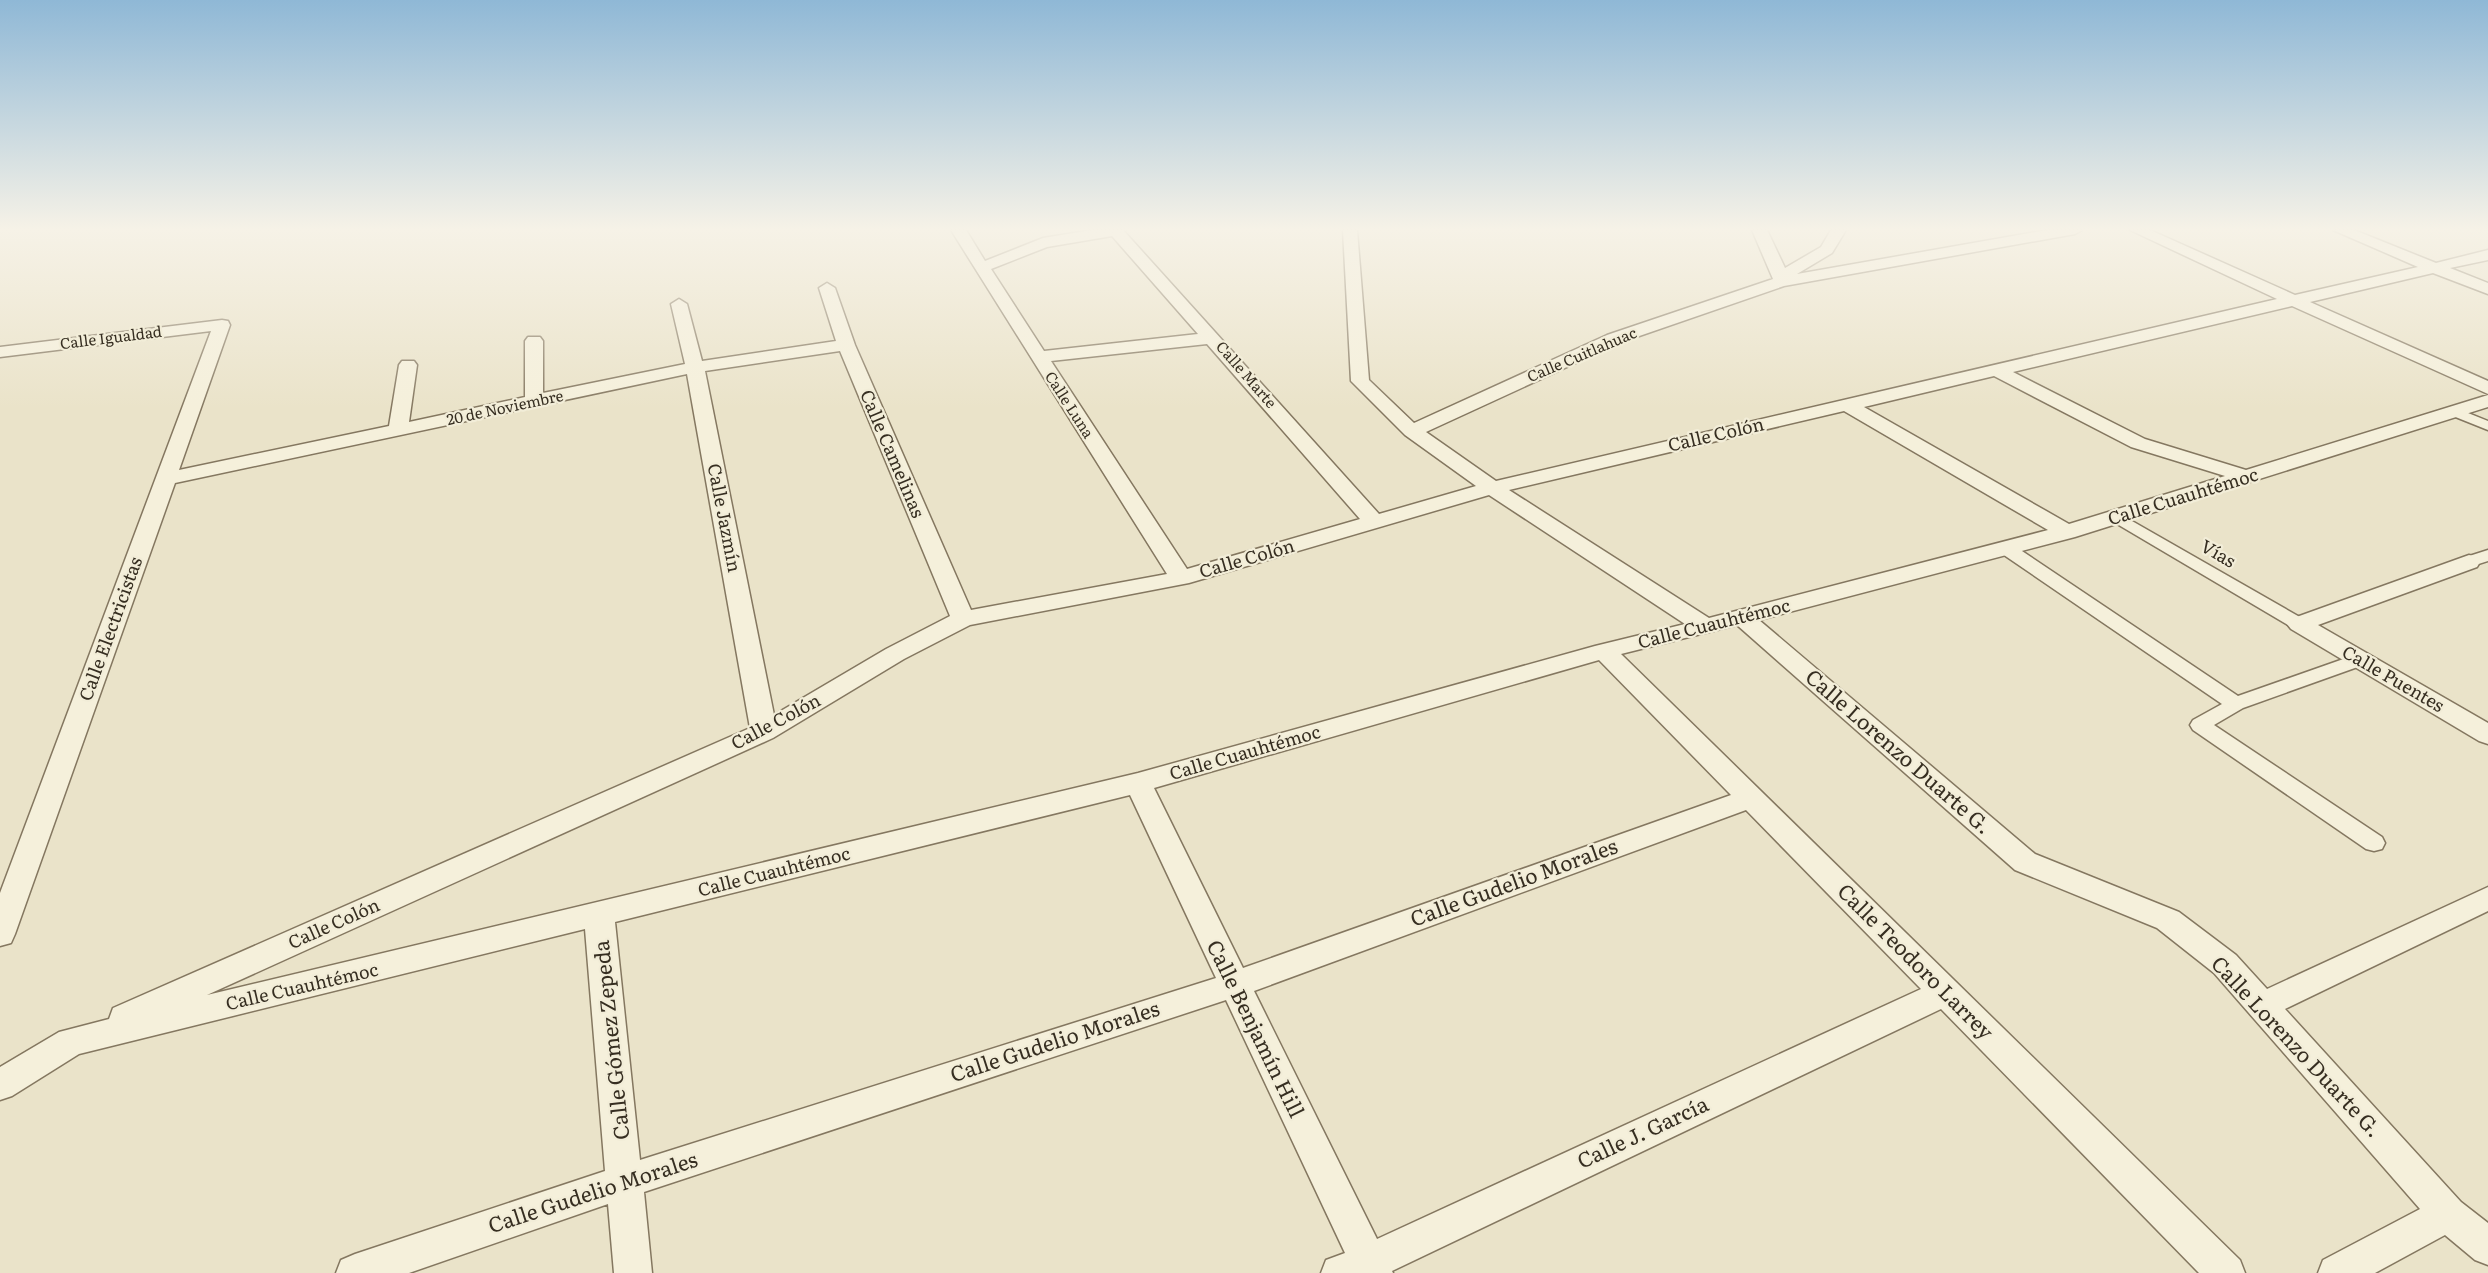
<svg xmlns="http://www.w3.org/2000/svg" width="2488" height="1273" font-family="Literata,serif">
<rect width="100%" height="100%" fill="#eae3c9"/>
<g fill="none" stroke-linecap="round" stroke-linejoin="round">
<!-- pedestrian casing -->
<g stroke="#847760" stroke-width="3">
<path id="pedestrian" d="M2453 407 2488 421V430L2448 414 2446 411Z
M2118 513 2305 620 2308 624 2305 628H2293L2112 521 2110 518 2112 515Z
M2007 544 2013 545 2238 696 2352 656H2366L2368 660 2366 664 2243 708 2214 725 2382 837 2385 843 2382 849 2374 851 2366 849 2193 730 2190 725 2193 720 2222 704 2001 553 1999 549Z
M2488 550V561L2469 567 2461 562 2463 558Z"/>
</g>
<!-- minor casing -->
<g stroke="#847760" stroke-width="3">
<path id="minor" d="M951 230H966L985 261 1043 238 1092 230H1123L1379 514 1476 486 1405 435 1351 381 1343 230H1357L1369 380 1414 423 1607 335 1773 279 1752 230H1767L1785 268 1821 247 1831 230H1846L1832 253 1797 274 2047 230H2082L2075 234 1784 286 1619 343 1426 432 1496 481 2277 299 2130 230H2150L2295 295 2418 267 2333 230H2354L2436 263 2488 250V260L2450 268 2488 283V294L2433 273 2310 302 2488 381V394L2292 306 2013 372 2145 439 2246 470 2488 395V407L2075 537 1759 620 2035 854 2179 912 2236 955 2267 989 2488 887V911L2285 1009 2461 1202 2488 1223V1265L2475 1260 2445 1235 2375 1273H2318L2323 1260 2420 1209 2214 973 2157 928 2015 870 1737 625 1621 654 2240 1260 2245 1273H2199L1941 1009 1392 1271 1393 1273H1321L1326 1260 1345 1253 1226 1000 644 1192 652 1273H614L608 1204 409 1273H336L341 1260 355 1254 605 1171 585 929 79 1054 12 1096 0 1100V1067L59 1032 109 1019 113 1008 750 728 687 374 175 483 15 934 11 943 0 946V893L211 331 0 357V347L222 320 228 321 230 325 179 470 389 426 399 365 402 361H414L417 365 409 422 525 397V341L528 337H540L543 341V393L685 364 671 304 679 299 687 304 702 361 836 341 819 288 827 283 835 288 855 345 971 610 1167 574ZM1112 236 1198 334 1044 351 991 269 1047 247ZM1207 344 1360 519 1187 569 1051 361ZM840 351 950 616 886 649 774 715 705 371ZM1994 376 2131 447 2225 476 2069 524 1864 407ZM1844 411 2048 530 1709 618 1509 490ZM1489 495 1685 624 1595 646 1138 773 207 995 773 738 904 659 970 625 1189 583ZM1599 660 1731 795 1243 968 1154 788ZM1130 795 1216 978 640 1160 615 922ZM1746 810 1921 989 1377 1239 1254 991Z
M2469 555 2477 557 2480 562 2477 567 2318 625 2488 723V744L2479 741 2291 629 2287 624 2291 619Z"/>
</g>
<!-- pedestrian -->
<use href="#pedestrian" fill="#f5f0db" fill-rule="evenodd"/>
<!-- minor -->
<use href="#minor" fill="#f5f0db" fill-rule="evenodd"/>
</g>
<!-- sky -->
<linearGradient id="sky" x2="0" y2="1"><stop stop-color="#8fb8d6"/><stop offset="0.56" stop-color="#f6f2e7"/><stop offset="1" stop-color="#f6f2e7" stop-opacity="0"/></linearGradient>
<rect width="2488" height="409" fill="url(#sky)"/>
<g text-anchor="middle" stroke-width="4.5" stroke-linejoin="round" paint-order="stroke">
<!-- far-street labels -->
<g font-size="15" fill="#362e21" stroke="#f2edd8">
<text transform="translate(111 338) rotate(-7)" y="5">Calle Igualdad</text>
<text transform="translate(1582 355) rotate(-23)" y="5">Calle Cuitlahuac</text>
<text transform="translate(1246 375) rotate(49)" y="5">Calle Marte</text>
<text transform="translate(1069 405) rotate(57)" y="5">Calle Luna</text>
<text transform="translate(505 408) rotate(-12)" y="5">20 de Noviembre</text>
</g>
<!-- street labels -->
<g font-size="18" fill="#362e21" stroke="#f2edd8">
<text transform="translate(1716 435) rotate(-13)" y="6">Calle Colón</text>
<text transform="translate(892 454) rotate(67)" y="6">Calle Camelinas</text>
<text transform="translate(2183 497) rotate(-17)" y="6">Calle Cuauhtémoc</text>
<text transform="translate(724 518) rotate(79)" y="6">Calle Jazmín</text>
<text transform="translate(2218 554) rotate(30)" y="6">Vías</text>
<text transform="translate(1247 559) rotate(-16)" y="6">Calle Colón</text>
<text transform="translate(1714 624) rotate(-14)" y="6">Calle Cuauhtémoc</text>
<text transform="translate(111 629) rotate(-70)" y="6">Calle Electricistas</text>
<text transform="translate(2393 679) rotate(30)" y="6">Calle Puentes</text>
<text transform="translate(776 722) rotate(-28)" y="6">Calle Colón</text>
<text transform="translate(1245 753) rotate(-16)" y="6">Calle Cuauhtémoc</text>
<text transform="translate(774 872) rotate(-14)" y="6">Calle Cuauhtémoc</text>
<text transform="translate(334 924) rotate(-24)" y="6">Calle Colón</text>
<text transform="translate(302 987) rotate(-13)" y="6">Calle Cuauhtémoc</text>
</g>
<!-- near-street labels -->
<g font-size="21" fill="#362e21" stroke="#f2edd8">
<text transform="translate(1898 752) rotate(41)" y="7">Calle Lorenzo Duarte G.</text>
<text transform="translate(1514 883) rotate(-20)" y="7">Calle Gudelio Morales</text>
<text transform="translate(1915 962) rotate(45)" y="7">Calle Teodoro Larrey</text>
<text transform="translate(1255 1029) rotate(64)" y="7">Calle Benjamín Hill</text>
<text transform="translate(612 1040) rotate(-96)" y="7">Calle Gómez Zepeda</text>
<text transform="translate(1055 1042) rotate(-18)" y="7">Calle Gudelio Morales</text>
<text transform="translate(2296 1047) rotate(47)" y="7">Calle Lorenzo Duarte G.</text>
<text transform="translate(1643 1133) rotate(-25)" y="7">Calle J. García</text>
<text transform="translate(593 1193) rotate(-18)" y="7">Calle Gudelio Morales</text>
</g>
</g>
</svg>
